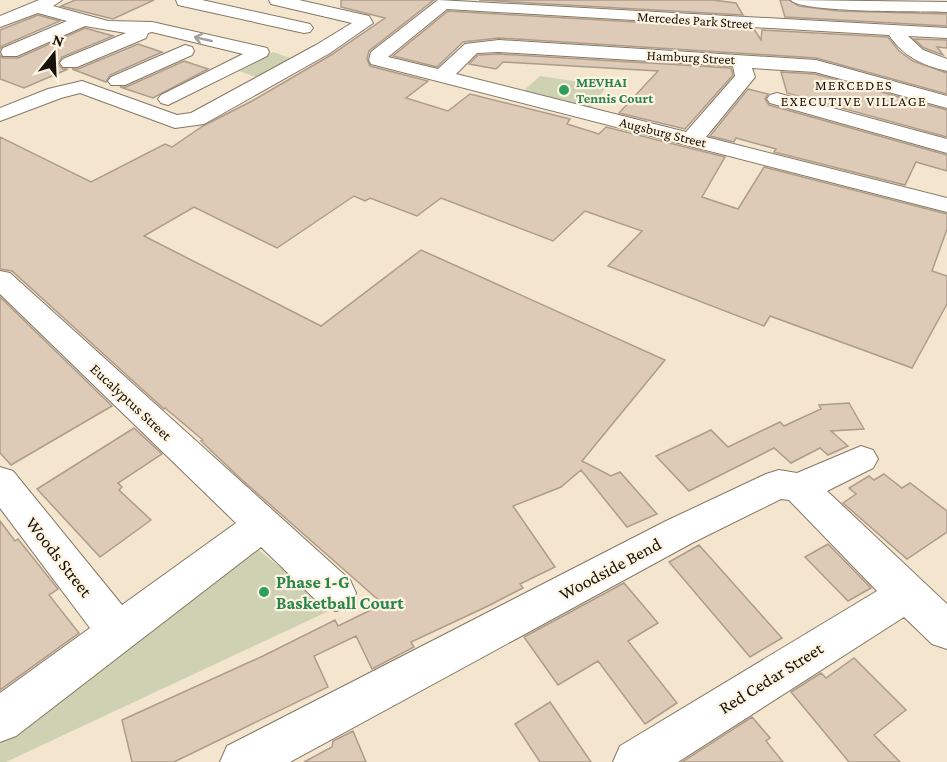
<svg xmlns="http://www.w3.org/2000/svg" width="947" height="762" font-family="'Crimson Pro',serif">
<rect width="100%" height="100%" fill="#f4e5cf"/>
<!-- green -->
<path fill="#ced2b3" d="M273 52 293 59 256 77 236 70Z
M540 76 607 86 589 110 520 94Z
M256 548 333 609 6 762H0V730Z"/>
<!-- building -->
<path fill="#ddcab7" stroke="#ae9c8a" stroke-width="1.5" d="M75 0H154L113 19 61 6Z
M341 0H434L369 51 367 59 370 66 428 81 406 98 448 111 470 94 570 119 567 124 599 134 606 127 725 157 702 197 738 209 764 167 947 214V229L932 271 947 276V304L912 368 770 316 764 326 608 266 642 231 585 211 553 241 441 198 417 216 370 198 365 201 354 196 277 248 194 207 144 236 321 326 421 250 665 360 582 461 611 476 620 472 657 514 627 527 581 470 561 487 513 506 555 567 520 584 523 588 488 606 411 642 414 647 372 669 356 636 314 656 328 687 174 762H132L122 720 263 656 335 620 338 626 383 604 241 479 201 441 203 440 165 408 164 409 12 271 0 269V137L91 182 165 144 172 147 203 126 252 101 331 55 385 18 341 7Z
M479 0H713L736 3 743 15Z
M780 0H789L799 6 838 11 947 14V26L785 17Z
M448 11 754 29 761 40 762 30 888 37 899 51 913 61 947 73V94L816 58 499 38 463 42 437 67 393 56Z
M38 15 60 21 2 46 0 49V30Z
M85 28 113 36 62 57 58 64 63 69H68L24 88 0 79V55L3 58H18Z
M914 39 947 40V48L937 47 943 55 924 48Z
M138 44 162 52 110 75 106 82 72 69H78Z
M499 54 731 68 733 75 685 129 619 113 658 71 503 62 496 69 469 64 478 55Z
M184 61 208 69 153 98 120 87H126Z
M781 72 815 74 947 110V137L787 93Z
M748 89 768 94 765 99 769 105 947 155V171L916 162 905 185 774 152 776 149 736 138 734 142 710 136Z
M0 297 112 406 11 465 0 453Z
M849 403 864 429 831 431 848 446 828 455 820 448 791 463 774 448 689 491 656 456 711 430 728 447 780 422 784 426 821 409 819 405Z
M134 428 162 454 118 483 122 487 119 490 151 520 100 557 37 489Z
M884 474 902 488 910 483 947 511V532L907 559 843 503 856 494 849 488 869 476 874 480Z
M0 521 15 541 18 539 58 589 49 595 79 633 0 690Z
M828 544 871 588 848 601 805 557Z
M699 545 740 591 782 638 750 657 669 562Z
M624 583 658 623 628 641 677 703 645 724 598 661 558 685 524 637Z
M854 658 906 710 874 735 900 762H849L791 692 821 673 826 678Z
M550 702 591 762H540L515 724Z
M752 717 770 738 766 741 783 762H682Z
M353 731 366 762H304L332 747 333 741Z"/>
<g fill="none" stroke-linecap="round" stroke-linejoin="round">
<!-- minor casing -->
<g stroke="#857864" stroke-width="2">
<path id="minor" d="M39 0H62L53 6 108 21 152 22 267 48 269 52 267 56 168 105 161 103 158 99 161 95 243 54 152 32 148 33 146 38 77 67H63L60 63 63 59 126 33 85 26 17 56H3L1 52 3 48 67 21 38 13 0 27V16Z
M176 0H202L310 24 313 28 310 32 304 33 178 5Z
M269 0H299L369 16 373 23 330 53 204 124 175 128 80 93 61 98 0 121V108L48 89 82 81 177 115 191 113 316 45 352 23 271 4Z
M438 0 947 28V38L908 36 923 50 947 59V71C922 65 904 57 889 35L447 9 388 57 438 69 465 44 499 40 816 60 947 96V108L815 72 752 68 755 77 706 137 947 198V212L371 64 369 60 371 52ZM499 52 733 66 735 76 686 132 456 74 477 53Z
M791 0 947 2V12C924 11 800 13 791 0Z
M185 45 192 47 194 51 192 55 125 85H111L108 81 111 77Z
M777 93 947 139V153L770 103 767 99 770 95Z
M0 271 10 273 350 580 356 593 350 606 336 611 322 606 261 547 16 736 0 742V693L90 628 0 508V467L13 471 122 605 236 523 0 294Z
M861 446 873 450 878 459 873 468 827 491 947 604V649L932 644 904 617 678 762H613L620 746 877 591 789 500 781 499 692 543 290 762H220L227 746 666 521 766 474 779 470 797 473Z"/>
</g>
<!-- minor -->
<use href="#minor" fill="#fff" fill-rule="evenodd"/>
</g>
<!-- one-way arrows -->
<defs><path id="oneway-shaft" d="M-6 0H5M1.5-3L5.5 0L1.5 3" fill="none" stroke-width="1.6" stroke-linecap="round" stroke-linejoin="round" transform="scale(1.5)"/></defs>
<use stroke="#a2a09d" href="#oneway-shaft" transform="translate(203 39) rotate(-167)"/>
<!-- markers -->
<g fill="#2e9e5b" stroke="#fff3e1" stroke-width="2">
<circle cx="564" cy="90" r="6"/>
<circle cx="264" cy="592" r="6"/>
</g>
<g text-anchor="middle" stroke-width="4.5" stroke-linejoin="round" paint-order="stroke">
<!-- far-street labels -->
<g font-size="14" fill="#17120a" stroke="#fff3e1">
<text transform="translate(695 20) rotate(4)" y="5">Mercedes Park Street</text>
<text transform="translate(691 57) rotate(3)" y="5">Hamburg Street</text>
<text transform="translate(663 132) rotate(14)" y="5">Augsburg Street</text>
</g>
<!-- far-leisure labels -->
<g font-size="14" font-weight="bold" fill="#27864d" stroke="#fff3e1" text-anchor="start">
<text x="576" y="87">MEVHAI<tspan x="576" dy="16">Tennis Court</tspan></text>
</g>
<!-- far-neighbourhood labels -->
<g font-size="14" letter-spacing="1.5" fill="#17120a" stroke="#fff3e1">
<text x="854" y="90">MERCEDES<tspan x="854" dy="16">EXECUTIVE VILLAGE</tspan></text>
</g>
<!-- street labels -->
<g font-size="15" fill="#17120a" stroke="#fff3e1">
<text transform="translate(131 402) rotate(43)" y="5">Eucalyptus Street</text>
</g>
<!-- near-street labels -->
<g font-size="18" fill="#17120a" stroke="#fff3e1">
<text transform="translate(59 557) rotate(52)" y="6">Woods Street</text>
<text transform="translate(610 569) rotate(-28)" y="6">Woodside Bend</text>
<text transform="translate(771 678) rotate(-32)" y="6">Red Cedar Street</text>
</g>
<!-- near-leisure labels -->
<g font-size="18" font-weight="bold" fill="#27864d" stroke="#fff3e1" text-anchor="start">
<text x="276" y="588">Phase 1-G<tspan x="276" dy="21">Basketball Court</tspan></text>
</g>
</g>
<!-- north arrow -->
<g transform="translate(54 54) rotate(18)" stroke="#fff3e1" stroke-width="4.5" paint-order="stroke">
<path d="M0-4.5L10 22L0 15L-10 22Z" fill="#17120a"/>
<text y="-9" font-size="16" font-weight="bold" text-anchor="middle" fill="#17120a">N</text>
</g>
</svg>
